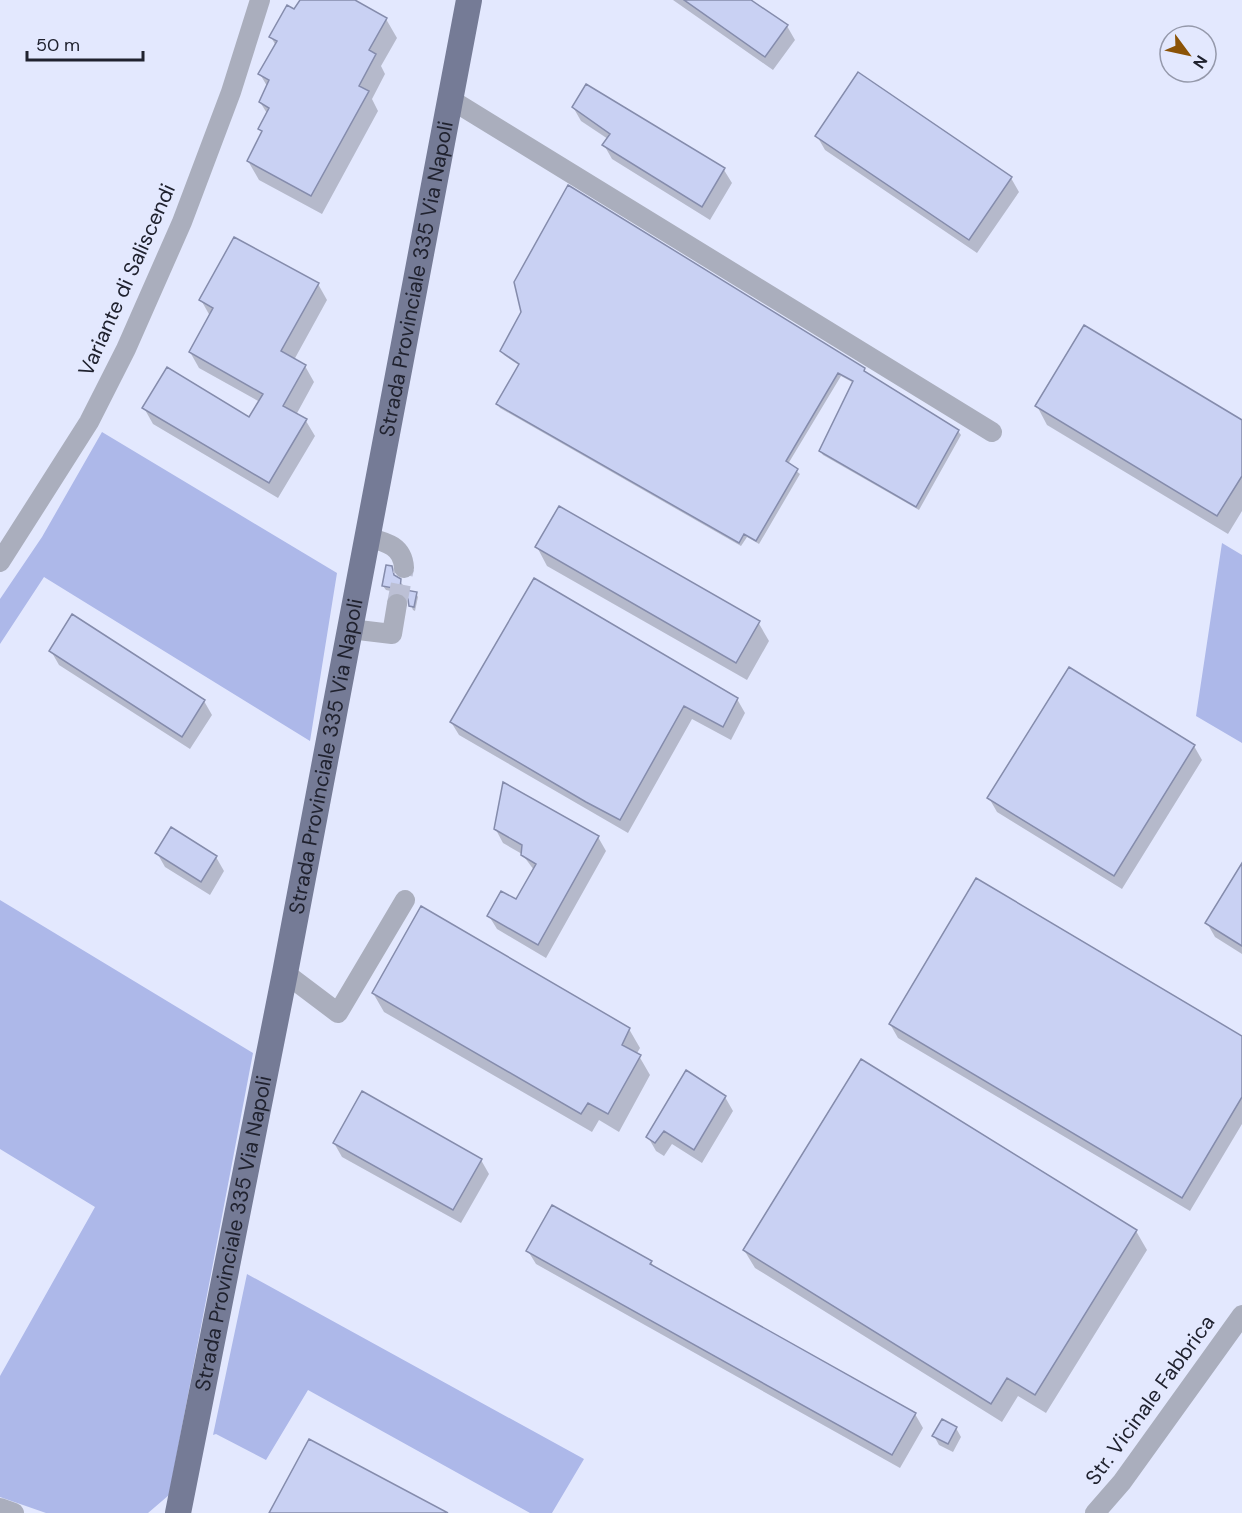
<svg xmlns="http://www.w3.org/2000/svg" width="1242" height="1513" font-family="'DM Sans',sans-serif">
<rect width="100%" height="100%" fill="#e3e8fe"/>
<!-- green -->
<path fill="#adb8e9" d="M102 432 337 573 310 741 44 577 0 644V599L42 537Z
M1222 543 1242 555V743L1196 716Z
M0 900 253 1053 169 1495 148 1513H46L0 1497V1376L95 1207 0 1149Z
M247 1274 584 1459 552 1513H530L308 1390 266 1460 216 1434 213 1435Z"/>
<!-- shadow -->
<path fill="#0003" d="M302 0H352L386 19 397 38 381 66 385 74 372 99 378 111 322 214 259 180 248 161 262 133 260 129 268 115 260 102 267 86 260 74 276 46 271 37 295 12Z
M673 0H749L787 26 795 40 773 70Z
M573 107 724 170 732 183 710 220 612 159 604 145 608 139 581 121Z
M817 136 1011 178 1019 192 977 253 825 150Z
M318 284 327 300 294 360 305 366 314 382 296 415 306 421 315 436 278 498 153 424 144 408 250 419 260 402 199 368 190 352 210 316 201 300Z
M501 351 864 369 867 373 958 431 961 435 919 510 823 455 820 451 854 383 841 376 788 464 800 474 759 544 747 537 741 546 500 408 497 404 520 366 504 355Z
M1037 406 1242 422V511L1228 534 1047 425Z
M537 547 758 622 769 641 747 680 547 566Z
M393 572 395 577 403 585 402 590 416 593 418 597 415 611 413 610 408 598 402 596 400 593 386 590 383 586Z
M51 651 204 701 212 715 190 749 59 665Z
M737 699 745 713 731 740 692 719 628 833 459 735 451 722Z
M1194 746 1202 760 1122 889 997 812 989 798Z
M495 828 598 837 606 851 546 958 497 929 489 916 517 901 534 870 522 854 503 843Z
M172 829 216 857 224 871 210 895 165 867 157 853Z
M1242 866V954L1215 937 1207 923Z
M373 993 629 1029 640 1048 636 1055 639 1056 650 1075 619 1132 599 1120 592 1132 384 1012Z
M890 1024 1242 1038V1124L1190 1211 898 1038Z
M861 1061 1136 1231 1147 1250 1046 1413 1018 1396 1002 1422 755 1268 744 1250Z
M725 1097 733 1111 702 1163 672 1144 664 1156 656 1151 648 1137Z
M334 1143 481 1160 489 1174 461 1223 342 1157Z
M528 1251 651 1262 655 1269 915 1414 923 1428 900 1468 536 1264Z
M956 1428 961 1437 953 1452 939 1445 934 1436Z"/>
<!-- building -->
<path fill="#c9d1f3" stroke="#858cac" stroke-width="1.5" d="M300 0H355L387 18 369 50 376 54 359 86 369 91 311 196 247 161 262 131 258 129 269 108 259 102 269 80 258 74 277 41 269 37 287 5 294 9Z
M684 0H751L788 25 765 57Z
M858 72 1012 177 969 240 815 136Z
M586 84 725 168 702 207 602 145 610 134 572 107Z
M568 185 865 368 864 371 959 430 916 507 819 451 853 381 838 373 786 461 798 469 756 541 744 534 739 543 496 404 519 364 500 351 521 312 514 282Z
M234 237 319 283 281 351 306 365 283 406 307 419 269 483 142 408 167 367 249 417 263 394 189 352 213 308 199 300Z
M1084 325 1242 420V476L1217 516 1035 406Z
M559 506 760 621 736 663 535 547Z
M386 565 392 566 394 575 401 579 400 589 417 592 414 607 409 606 408 599 404 594 398 592 399 589 382 586Z
M534 578 738 698 723 727 684 706 620 820 586 802 450 722Z
M72 614 205 700 182 737 49 651Z
M1069 667 1195 745 1114 876 987 798Z
M503 782 599 836 538 945 487 916 501 891 516 899 536 864 521 855 522 845 494 829Z
M171 827 217 856 201 882 155 853Z
M1242 863V946L1205 923Z
M976 878 1242 1036V1097L1182 1198 889 1024Z
M421 906 630 1028 622 1045 641 1055 608 1114 588 1103 581 1114 372 993Z
M861 1059 1137 1230 1035 1395 1007 1378 991 1404 743 1250Z
M686 1070 726 1096 694 1150 664 1131 655 1143 646 1137Z
M362 1091 482 1159 453 1210 333 1143Z
M552 1205 652 1261 650 1264 916 1413 892 1455 526 1251Z
M942 1419 957 1427 948 1444 932 1436Z
M309 1439 448 1513H269Z"/>
<g fill="none" stroke-linecap="round" stroke-linejoin="round">
<!-- minor-tunnel -->
<path stroke="#bcc0d5" stroke-width="20" stroke-dasharray="20 10" stroke-linecap="butt" d="M397 604 404 568"/>
<!-- minor -->
<path stroke="#aaaebd" stroke-width="20" d="M450 99 992 432
M367 537C386 542 403 546 404 568
M0 562 89 422 126 349 182 222 231 92 260 0
M350 629 392 634 397 604
M285 973 338 1013 405 900
M0 1508 14 1513
M1095 1513 1122 1482 1242 1315"/>
<!-- major -->
<path stroke="#757b96" stroke-width="26" id="s1" d="M178 1513 285 973 469 0"/>
</g>
<g text-anchor="middle" stroke-width="6" stroke-linejoin="round" paint-order="stroke">
<!-- street labels -->
<g font-size="21" fill="#20222f" stroke="#e3e8fe">
<text dy="7" stroke="none"><textPath href="#s1" startOffset="1257">Strada Provinciale 335 Via Napoli</textPath></text>
<text transform="translate(127 280) rotate(-66)" y="7">Variante di Saliscendi</text>
<text dy="7" stroke="none"><textPath href="#s1" startOffset="771">Strada Provinciale 335 Via Napoli</textPath></text>
<text dy="7" stroke="none"><textPath href="#s1" startOffset="285">Strada Provinciale 335 Via Napoli</textPath></text>
<text transform="translate(1150 1400) rotate(-54)" y="7">Str. Vicinale Fabbrica</text>
</g>
</g>
<!-- north arrow -->
<g transform="translate(1188 54) rotate(123)"><circle r="28" fill="#e3e8fe" stroke="#9599ab" stroke-width="1.5"/>
<path d="M0-4.5L10 22L0 15L-10 22Z" fill="#8b5307"/>
<text y="-9" font-size="16" font-weight="bold" text-anchor="middle" fill="#20222f">N</text>
</g>
<!-- scale -->
<path d="M27 51v9h116v-9" fill="none" stroke="#20222f" stroke-width="3"/>
<text x="36" y="51" font-size="18" fill="#20222f" stroke="#e3e8fe" stroke-width="4.5" paint-order="stroke">50 m</text>
</svg>
